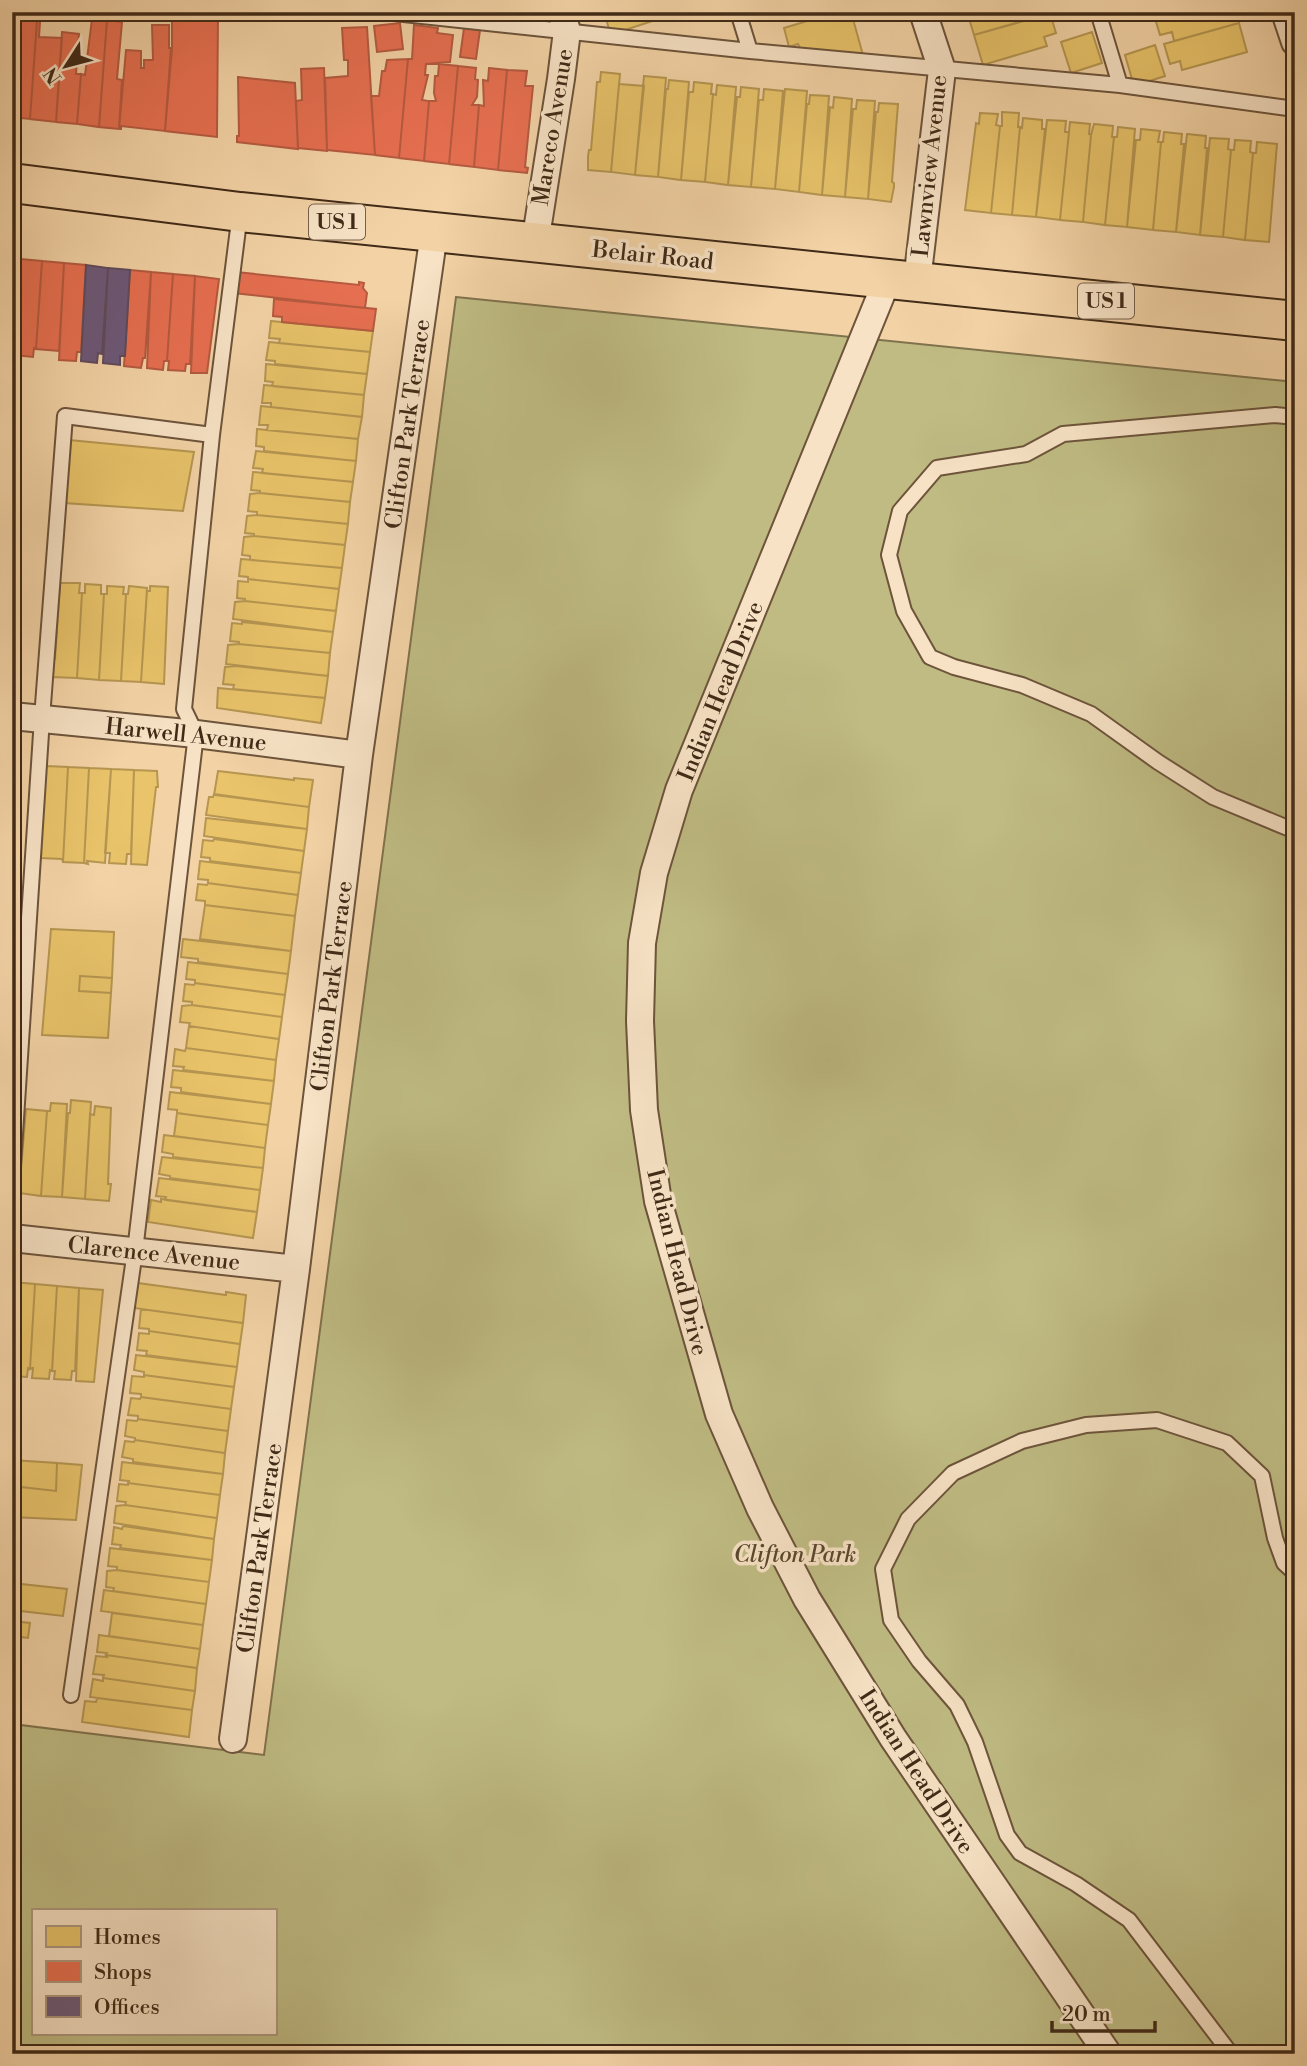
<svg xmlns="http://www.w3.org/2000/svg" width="1307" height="2066" font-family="'Libre Bodoni',serif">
<rect width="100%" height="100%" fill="#f3d3a6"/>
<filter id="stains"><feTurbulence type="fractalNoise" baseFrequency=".00286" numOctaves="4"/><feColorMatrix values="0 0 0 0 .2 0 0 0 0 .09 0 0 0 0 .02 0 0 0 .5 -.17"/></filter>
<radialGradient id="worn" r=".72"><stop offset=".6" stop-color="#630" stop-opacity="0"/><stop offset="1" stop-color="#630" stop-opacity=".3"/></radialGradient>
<!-- green -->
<path fill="#bfbb83" stroke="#80724d" stroke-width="2" fill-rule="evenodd" d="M456 297 1295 382V2054H12V1724L264 1755ZM33 1910H275V2033H33Z"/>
<!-- homes -->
<path fill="#e9c46a" stroke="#b69651" stroke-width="2" d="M604 12H674V14L625 30 609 29Z
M787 12H837L803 22 800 13 789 17Z
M837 12H851L863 55 800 48 798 44 789 47 784 28Z
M967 12H1036L1038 17 974 35Z
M1162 12H1236L1239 23 1174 41 1172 32 1160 35 1154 15Z
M1050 13 1056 33 1044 37 1047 46 983 65 974 35Z
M1239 23 1247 52 1182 70 1180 61 1170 64 1164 44Z
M1092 32 1102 63 1071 73 1061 42Z
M1155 45 1165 76 1134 86 1125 55Z
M601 72 620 74 611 172 588 170V156L589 150H591L597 82H600Z
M644 76 666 78 658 177 635 175Z
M669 80 689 82 681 180 658 177 666 89H668Z
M694 82 712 84 711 94H713L705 182 681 180 689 92H693Z
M619 84 644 86 635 175 611 172Z
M717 85 736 87 728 185 705 182 713 94 716 95Z
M741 87 759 89 751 187 728 185 737 97H740Z
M764 89 783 91 775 189 751 187 759 99 763 100Z
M785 89 807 91 799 192 775 189Z
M810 95 829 96 822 195 799 192 807 104H809Z
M834 97 852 99 845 197 822 195 830 107 833 108Z
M857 100 875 101 868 199 845 197 853 109H856Z
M879 103 898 104 892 182 894 183V187L891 202 868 199 876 112H878Z
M1002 112 1019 113 1018 127H1020L1012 215 991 213 1000 126H1002Z
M980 113 998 114 996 125 1000 126 991 213 965 210 976 123 979 124Z
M1023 118 1042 120V129H1045L1036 217 1012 215 1020 127 1022 128Z
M1047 120 1066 121 1065 132H1069L1060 220 1036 217Z
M1070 122 1090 124 1089 134 1091 135 1083 222 1060 220Z
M1094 124 1113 126 1112 137H1114L1105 225 1083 222 1091 135Z
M1118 127 1135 129 1127 227 1105 225 1114 137H1117Z
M1141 129 1160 131 1158 142H1161L1153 230 1127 227 1136 140H1140Z
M1164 132 1182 134 1181 144H1184L1176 232 1153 230 1161 142H1163Z
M1187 134 1206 136 1205 148H1207L1200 235 1176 232Z
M1210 138 1229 139 1228 149 1231 150 1223 237 1200 235Z
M1235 140 1251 141 1250 152 1253 153 1245 240 1223 237 1231 150H1234Z
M1257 142 1277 144 1269 242 1245 240 1253 153H1256Z
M271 321 373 331 370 352 279 343 280 339 269 338Z
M269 342 370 352 367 374 275 364V361L266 360Z
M266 364 367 374 364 395 272 386 273 382 265 381Z
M264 385 364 395 362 417 271 407V403H262Z
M261 406 362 417 358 439 267 430 268 425H259Z
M257 429 358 439 356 461 264 451V447L256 446Z
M69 440 194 452 183 511 64 503Z
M256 451 356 461 353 482 262 473 263 469 253 468Z
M253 472 353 482 350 502 260 493V491L251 490Z
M260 493 350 502 348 524 257 515V512L248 511 250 494Z
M257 515 348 524 345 545 254 536V534L245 533 247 516Z
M254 536 345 545 342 568 250 560V556L242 555 244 537Z
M241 559 342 568 339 589 248 579V577L239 576Z
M248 579 339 589 336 611 245 601V599L237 598 238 581 248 582Z
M60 583H80L79 593H82L77 678 51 677 52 659H55Z
M85 584 101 585V594H104L99 680 77 678 82 593H85Z
M107 586 124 587 123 594H126L121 681 99 680 104 594H107Z
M129 586 147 588 141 682 121 681 126 594H128Z
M150 586 168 587 164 684 141 682 147 591H150Z
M245 601 336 611 333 632 233 619 235 602Z
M242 622 333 632 330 653 239 644V642L230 641 232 623 242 624Z
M239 644 330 653 328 676 226 664 228 645Z
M236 666 328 676 325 698 233 689 234 685 223 684 225 667Z
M218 688 325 698 321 723 217 708Z
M46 766 68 767 63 862 62 859 41 858 43 776H46Z
M68 767 89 768 84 863 63 862Z
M89 768 111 769 105 863 87 861 88 864 84 863Z
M111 769 134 770 131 854H127L126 864 109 863 110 853H105Z
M134 770 157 771 158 787H156L147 865 131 864Z
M218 771 294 780V778L313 780 309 807 214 795Z
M214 794 309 807 307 829 206 815 209 797H213Z
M206 818 307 829 304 851 204 836Z
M214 839 304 851 301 873 210 861V858L201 857 203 840 213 841Z
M200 861 301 873 298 895 208 883V880L198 879Z
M208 883 298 895 295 916 205 905V901L196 900 198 884 207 885Z
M205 905 295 916 291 951 200 939Z
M51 929 114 932 112 978 80 976 79 991 111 993 108 1038 42 1035Z
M183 939 291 951 288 974 198 962V959L181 957Z
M188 962 288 974 285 995 195 983V980L186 979Z
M80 976 112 978 111 993 79 991Z
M195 983 285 995 282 1017 192 1005V1002L183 1001 185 984 194 985Z
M192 1005 282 1017 279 1039 189 1026 190 1023 180 1022 182 1006Z
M189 1026 279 1039 276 1060 186 1048Z
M186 1048 276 1060 274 1081 183 1070 184 1067 173 1066 175 1049 185 1051Z
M173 1070 274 1081 271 1104 181 1092V1088L171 1087Z
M170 1092 271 1104 268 1125 177 1113V1110L168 1109Z
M71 1100 91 1102 85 1199 62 1197 68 1113H70Z
M51 1103 67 1104 62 1197 41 1196 47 1111H50Z
M95 1106 111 1108 108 1184H111L109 1201 85 1199 90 1114 94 1115Z
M26 1109 47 1111 41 1196 19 1193Z
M177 1113 268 1125 265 1148 174 1136Z
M164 1135 265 1148 263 1168 173 1157V1154L162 1152Z
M162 1157 263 1168 260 1190 170 1178V1176L159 1174Z
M159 1178 260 1190 257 1212 165 1200 166 1197 156 1196Z
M161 1199 257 1212 253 1238 148 1222 151 1200 161 1202Z
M12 1282 35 1284 30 1369 28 1368 27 1377 12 1376Z
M138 1283 226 1295V1292L246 1295 243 1323 134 1308Z
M35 1284 57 1286 52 1371 50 1370 49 1379 32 1378 33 1368 30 1369Z
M57 1286 79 1288 75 1371H72L71 1380 54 1379 55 1371H52Z
M79 1288 103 1290 94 1382 76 1381Z
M141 1309 243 1323 240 1344 149 1331V1329L139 1328Z
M149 1331 240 1344 237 1367 146 1355 147 1351 137 1350 139 1333 149 1334Z
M136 1355 237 1367 234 1387 144 1375V1372L134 1370Z
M144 1375 234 1387 231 1409 141 1397V1394L130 1393 132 1376 144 1377Z
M141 1397 231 1409 228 1431 138 1419V1416L128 1415 131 1398 140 1399Z
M138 1419 228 1431 225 1453 135 1440V1438L125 1436 127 1420 137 1421Z
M135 1440 225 1453 223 1474 133 1462V1459L122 1457 125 1441 134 1442Z
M12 1460 57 1463 56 1491 12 1486Z
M122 1462 223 1474 220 1495 128 1483 129 1481 120 1480Z
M57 1463 82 1465 76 1520 12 1517V1486L56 1491Z
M128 1483 220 1495 217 1518 125 1505 126 1502 117 1501 119 1484 128 1485Z
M125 1505 217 1518 214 1539 114 1523 116 1506Z
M123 1526 214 1539 212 1560 120 1548 121 1545 112 1544 114 1527 122 1529Z
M110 1548 212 1560 209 1582 117 1570V1567L108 1566Z
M117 1570 209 1582 206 1604 113 1591 114 1588 106 1587 107 1571Z
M12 1583 67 1589 63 1616 12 1610Z
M104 1590 206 1604 203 1625 101 1611Z
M112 1613 203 1625 200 1649 109 1636Z
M12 1621 30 1623 28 1638 12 1636Z
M99 1635 200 1649 197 1668 106 1655 107 1653 97 1652Z
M106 1655 197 1668 195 1691 103 1678 104 1675 93 1674 96 1656 107 1657Z
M103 1678 195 1691 192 1710 90 1697 93 1679 103 1681Z
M97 1698 192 1710 189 1737 82 1722 85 1701 96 1702Z"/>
<!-- shops -->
<path fill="#e76f51" stroke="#b55a40" stroke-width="2" d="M14 12H34L33 21H37L30 119 12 117Z
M172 12H218L217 137 165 131 172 48Z
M92 19 107 20 99 127 77 124 81 74 85 75Z
M107 20 122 22 117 79 122 80 119 129 99 127Z
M37 21 40 22 39 37 62 38 56 122 30 119Z
M400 23 403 49 377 52 374 26Z
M152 25H169V48H171L165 131 121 126V129H119L126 50 141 51V68H144V60H153Z
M414 25 438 28 437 33 453 35 450 62 426 64 425 75H428L422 100 429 101 424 161 399 158 408 59H412Z
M367 27 375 155 327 150 325 78 348 76V60H344L342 28Z
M464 28 480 30 476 59 460 57Z
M62 32 79 34 76 74H81L77 124 56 122Z
M408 59 399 158 375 155 371 96H379L382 71H385L387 60Z
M439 64 458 66 449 164 424 161 429 101H436L434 93 435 76H438Z
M458 66 476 68 475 79 478 80 477 97 472 105H479L474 167 449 164Z
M324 68 327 151 298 148 296 101 302 100 301 69Z
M489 68 507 70 498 170 474 167 479 105 484 106 483 80 488 81Z
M507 70 527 71 525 86H533L525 167 528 168 527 173 498 170Z
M238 77 295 83 298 149 237 142V136H239Z
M12 258 20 259 15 345H12Z
M20 259 42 261 36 349 34 348 33 357 15 355Z
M42 261 64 263 59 351 36 349Z
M64 263 86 265 81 352H77L76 361 59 360Z
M130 270 151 272 145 358H143L141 368 124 366Z
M151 272 173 274 167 361H164L163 370 147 368Z
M236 272 359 285V282L364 283 363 288 367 293 365 308 234 293Z
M173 274 195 276 190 364H186L185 371 168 370 169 361H167Z
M195 276 219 279 207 373H191Z
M274 299 376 309 373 331 282 322V317L273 316Z"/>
<!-- offices -->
<path fill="#6d597a" stroke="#604b5c" stroke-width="2" d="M86 265 108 268 102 354 98 353 97 363 81 361Z
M108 268 130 270 125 356H120V365L103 363Z"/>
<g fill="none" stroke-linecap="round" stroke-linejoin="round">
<!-- service casing -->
<g stroke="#6d543b" stroke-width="18">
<path id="service" d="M385 12 750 51
M738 12 750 51 1120 85
M1098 12 1120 85 1295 109
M1295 417 1275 415 1063 434 1026 454 937 468 900 511 889 555 904 611 930 657 954 667 1022 685 1091 714 1158 762 1213 797 1295 831
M12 1180 42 718 65 416 212 435
M71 1695 135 1251 196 734 184 709 212 435 240 213
M1231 2054 1129 1920 1076 1884 1020 1853 1007 1835 975 1742 957 1705 919 1661 891 1620 883 1569 908 1519 953 1473 1022 1441 1086 1425 1157 1420 1227 1443 1262 1476 1275 1538 1284 1563 1295 1573"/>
</g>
<!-- minor casing -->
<g stroke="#6d543b" stroke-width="30">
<path id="minor" d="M1285 12 1295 42
M535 243 561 79 567 31 561 12
M888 278 679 790 654 873 642 943 640 1021 644 1110 658 1201 719 1414 760 1508 807 1599 893 1738 1108 2054
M917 281 942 70 923 12
M12 716 196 734 359 755
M12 1238 296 1269
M233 1739 296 1269 359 755 434 233"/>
</g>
<!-- primary casing -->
<g stroke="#402a17" stroke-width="42">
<path id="primary" d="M12 183 240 212 1295 321"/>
</g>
<!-- service -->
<use href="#service" stroke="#f7e2c5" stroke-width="14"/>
<!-- minor -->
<use href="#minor" stroke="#f7e2c5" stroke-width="26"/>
<!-- primary -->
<use href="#primary" stroke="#f3d3a6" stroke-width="38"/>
</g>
<g text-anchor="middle" stroke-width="7" stroke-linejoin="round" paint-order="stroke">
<!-- shield labels -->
<g fill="#f7e2c5" stroke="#77614b" stroke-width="2">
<rect x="309" y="204.5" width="56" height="35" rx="5"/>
<rect x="1078" y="283.5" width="56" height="35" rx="5"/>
</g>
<g font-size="21" font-weight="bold" fill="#402a17">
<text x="337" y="229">US 1</text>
<text x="1106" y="308">US 1</text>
</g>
<!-- street labels -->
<g font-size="23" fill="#402a17" stroke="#f7e2c5">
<text transform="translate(552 127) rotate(-81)" y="8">Mareco Avenue</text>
<text transform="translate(929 166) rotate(-84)" y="8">Lawnview Avenue</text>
<text transform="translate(653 255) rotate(6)" y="8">Belair Road</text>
<text transform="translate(407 424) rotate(-82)" y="8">Clifton Park Terrace</text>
<text transform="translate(720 691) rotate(-68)" y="8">Indian Head Drive</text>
<text transform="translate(186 734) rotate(6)" y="8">Harwell Avenue</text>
<text transform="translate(331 986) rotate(-83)" y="8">Clifton Park Terrace</text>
<text transform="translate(154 1253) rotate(6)" y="8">Clarence Avenue</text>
<text transform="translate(678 1262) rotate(76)" y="8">Indian Head Drive</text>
<text transform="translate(259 1548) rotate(-82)" y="8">Clifton Park Terrace</text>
<text transform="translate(917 1771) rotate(57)" y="8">Indian Head Drive</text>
</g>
<!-- park labels -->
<g font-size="23" font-style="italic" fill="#59472d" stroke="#f7e2c5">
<text x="795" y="1562">Clifton Park</text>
</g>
</g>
<!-- margin -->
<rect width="1307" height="2066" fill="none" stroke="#f3d3a6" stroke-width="42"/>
<rect x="14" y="14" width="1279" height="2038" fill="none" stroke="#402a17" stroke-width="3.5"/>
<rect x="21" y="21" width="1265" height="2024" fill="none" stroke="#402a17" stroke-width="2"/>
<!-- legend -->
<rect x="32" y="1909" width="245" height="126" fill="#f7e2c5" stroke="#ae987f" stroke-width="2"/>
<rect x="46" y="1926" width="35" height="21" fill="#e9c46a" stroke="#ae987f" stroke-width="2"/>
<text x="94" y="1944" font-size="21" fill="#402a17">Homes</text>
<rect x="46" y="1961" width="35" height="21" fill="#e76f51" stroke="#ae987f" stroke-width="2"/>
<text x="94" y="1979" font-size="21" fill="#402a17">Shops</text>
<rect x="46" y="1996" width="35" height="21" fill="#6d597a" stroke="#ae987f" stroke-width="2"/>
<text x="94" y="2014" font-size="21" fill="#402a17">Offices</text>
<!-- north arrow -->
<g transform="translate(66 66) rotate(234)" stroke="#f7e2c5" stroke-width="5" paint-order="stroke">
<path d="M0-5L12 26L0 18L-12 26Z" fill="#402a17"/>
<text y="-10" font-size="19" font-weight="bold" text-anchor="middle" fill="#402a17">N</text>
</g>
<!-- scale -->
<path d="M1052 2021v10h103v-10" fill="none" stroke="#402a17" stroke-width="3.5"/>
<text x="1062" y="2021" font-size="21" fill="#402a17" stroke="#f7e2c5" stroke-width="5" paint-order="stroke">20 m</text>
<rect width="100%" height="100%" filter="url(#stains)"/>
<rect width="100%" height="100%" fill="url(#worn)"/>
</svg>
